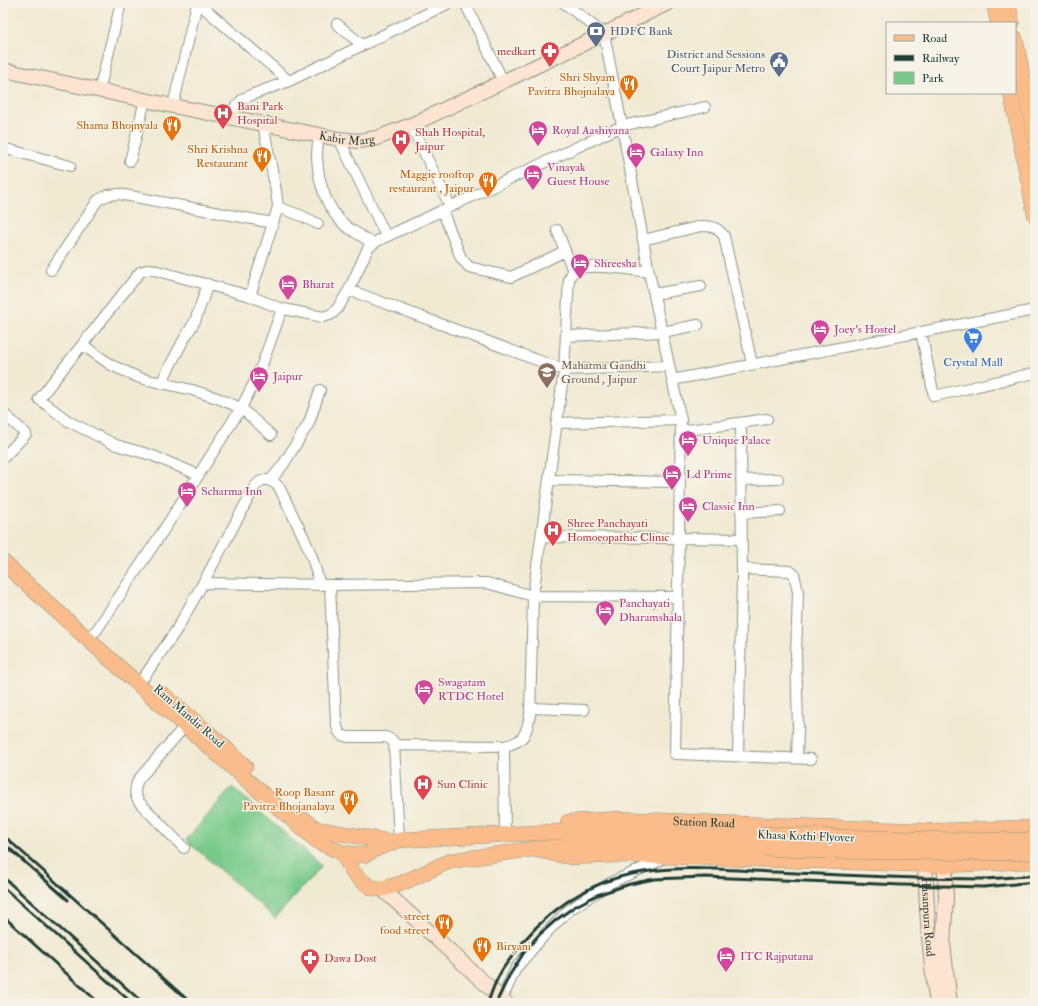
<svg xmlns="http://www.w3.org/2000/svg" width="1038" height="1006" font-family="'IM FELL Double Pica',serif">
<rect width="100%" height="100%" fill="#f7f3e8"/>
<filter id="ink" filterUnits="userSpaceOnUse"><feTurbulence type="fractalNoise" baseFrequency=".025" numOctaves="2"/><feDisplacementMap in="SourceGraphic" scale="8" xChannelSelector="R" yChannelSelector="G"/><feConvolveMatrix kernelMatrix="1 2 1 2 8 2 1 2 1" color-interpolation-filters="sRGB"/></filter>
<filter id="wash" filterUnits="userSpaceOnUse"><feTurbulence type="fractalNoise" baseFrequency=".012" numOctaves="4" result="noise"/><feDisplacementMap in="SourceGraphic" scale="16" xChannelSelector="R" yChannelSelector="G"/><feGaussianBlur stdDeviation="0.9" result="paint"/><feColorMatrix in="noise" values="0 0 0 0 0 0 0 0 0 0 0 0 0 0 0 0 0 1.4 0 .05"/><feComposite in="paint" operator="in"/></filter>
<g filter="url(#wash)">
<rect width="100%" height="100%" fill="#f1ead3"/>
<!-- green -->
<path fill="#78ca8b" stroke="#4c8460" d="M232 787 322 866 275 918 186 840Z"/>
</g>
<g filter="url(#ink)">
<g fill="none" stroke-linecap="round" stroke-linejoin="round">
<!-- street casing -->
<g stroke="#889484" stroke-width="12">
<path id="street" d="M198 3 289 81
M465 3 503 81
M564 3 604 34 622 126 649 272 681 420 675 754 811 759
M337 24 362 45
M99 91 121 3
M173 106 197 3
M231 118 235 107 243 99 251 95 289 81 449 3
M411 125 450 206
M319 135C318 142 317 149 317 156 318 182 326 210 347 227 356 233 365 238 373 244
M339 139 386 236
M3 148 70 166
M130 161 145 100
M278 207 302 216 318 224
M442 210 461 258 469 267 511 277 565 251
M557 230 573 271
M643 240 701 226C712 226 717 227 724 236L752 364
M51 270 98 200 108 195 119 194 273 223
M349 290 564 370 669 366
M654 294 701 286
M250 296 273 223 278 207 276 191 263 124
M279 308 323 317 332 314 337 309 349 290 368 248 377 241 622 126 705 107
M921 332 934 396 1035 373
M566 336 662 332 698 325
M83 345 111 365 140 378 192 390 217 398 241 408 271 435
M672 380 1035 310
M161 383 183 341 195 321 208 284
M3 413 26 434 3 458
M556 423 681 420
M681 431 767 419
M549 480 680 482
M741 480 778 479
M270 481 283 465 309 423 320 390
M741 513 780 511
M541 537 679 538 742 539
M742 569 790 571 794 574 798 592 796 655 798 728 797 758
M203 583 254 488C261 477 270 478 279 487L304 538 312 557 320 585
M330 585 336 722 338 730 341 735 348 737H386L392 740 394 743 399 840
M93 633 96 631 165 528 241 408 254 383 263 362 282 309 250 296 150 269 140 272 39 399 68 421 116 445 151 455 199 475
M144 677 177 629 203 583 330 585 487 583 533 596 678 597
M531 708 584 710
M394 743 398 745 504 746C525 742 526 734 530 715L533 596 564 370 569 279C570 276 572 273 574 271 585 262 634 270 649 272
M504 746 505 836
M738 756 742 577 741 423
M184 848 140 803C134 796 134 789 138 780L185 726
M502 999 516 968 547 932 568 911 610 883 665 858"/>
</g>
<!-- secondary casing -->
<g stroke="#889484" stroke-width="16">
<g id="secondary">
<path id="s1" d="M3 70 173 106 339 139 359 141 377 138 411 125 604 34 668 3"/>
<path id="s2" d="M925 854C926 904 929 954 937 1003"/>
<path d="M944 854 946 898 943 944 950 1003"/>
<path d="M382 889 412 916 506 1003"/>
</g>
</g>
<!-- primary casing -->
<g stroke="#889484" stroke-width="16">
<g id="primary">
<path d="M994 3 998 23"/>
<path d="M1008 3 1012 23"/>
<path d="M1015 38 1035 137"/>
<path d="M1011 93 1035 215"/>
<path d="M3 562C106 657 212 750 318 842L343 853 365 855 378 848 399 840 553 832 615 831 761 834"/>
<path d="M164 695 211 735 245 766"/>
<path d="M305 820 316 829 392 842"/>
<path id="s3" d="M568 822 620 819 924 831C961 831 998 828 1035 828"/>
<path d="M532 849 570 857 618 855 945 865 1035 861"/>
<path d="M342 853 354 874 362 881 372 888 382 889 400 884 450 861 532 849 600 844 764 848"/>
</g>
</g>
<!-- street -->
<use href="#street" stroke="#fff" stroke-width="10"/>
<!-- secondary -->
<use href="#secondary" stroke="#fde4d0" stroke-width="14"/>
<!-- primary -->
<use href="#primary" stroke="#f9bc8a" stroke-width="15"/>
<!-- rail -->
<path stroke="#1f3d34" stroke-width="3" d="M3 835 191 1003
M3 843 68 900
M3 877 143 1003
M3 887 132 1003
M3 916 99 1003
M488 1003C491 993 495 982 501 972 504 966 509 961 513 955 541 915 584 884 632 874 679 864 727 870 774 872 842 875 911 879 979 879 995 879 1011 877 1027 876L1035 875
M496 1003 509 976 525 951 540 934 556 920 574 907 597 895 630 884 654 879 705 877 902 885 984 887 1035 882"/>
<!-- primary-bridge casing -->
<g stroke="#889484" stroke-width="16" stroke-linecap="butt">
<path id="primary-bridge" d="M761 834C853 838 944 841 1035 840
M764 848 826 851 1006 853 1035 852"/>
</g>
<!-- primary-bridge -->
<use href="#primary-bridge" stroke="#f9bc8a" stroke-width="15"/>
</g>
</g>
<!-- icons -->
<defs>
<g id="bank-pin" transform="scale(1)"><path d="M0 17L-7.5 6A9.5 9.5 0 1 1 7.5 6Z" fill="#5c6f8a" stroke="#f7f3e8"/><path d="M-6-4H6V4H-6ZM0-2.3a2.3 2.3 0 1 0 0 4.6a2.3 2.3 0 1 0 0-4.6Z" fill="#fff"/></g>
<g id="pharmacy-pin" transform="scale(1)"><path d="M0 17L-7.5 6A9.5 9.5 0 1 1 7.5 6Z" fill="#e0444e" stroke="#f7f3e8"/><path d="M-2-6h4v4h4v4h-4v4h-4v-4h-4v-4h4Z" fill="#fff"/></g>
<g id="civic-pin" transform="scale(1)"><path d="M0 17L-7.5 6A9.5 9.5 0 1 1 7.5 6Z" fill="#5c6f8a" stroke="#f7f3e8"/><path d="M-.6-6.5H3V-4.5H.6V-3L4-1V1h2V6H-6V1h2V-1L-.6-3ZM-1.2 2.5V6h2.4V2.5Z" fill="#fff"/></g>
<g id="restaurant-pin" transform="scale(1)"><path d="M0 17L-7.5 6A9.5 9.5 0 1 1 7.5 6Z" fill="#e8710a" stroke="#f7f3e8"/><path d="M-5-6h1v4h1v-4h1v4h1v-4h1v5L-1.5 .5V6h-2V.5L-5-1ZM5-6V6H3V1.5H1.5Q1.5-4 5-6Z" fill="#fff"/></g>
<g id="hospital-pin" transform="scale(1)"><path d="M0 17L-7.5 6A9.5 9.5 0 1 1 7.5 6Z" fill="#e0444e" stroke="#f7f3e8"/><path d="M-5-5h3v3.5h4V-5h3V5h-3V1.5h-4V5h-3Z" fill="#fff"/></g>
<g id="hotel-pin" transform="scale(1)"><path d="M0 17L-7.5 6A9.5 9.5 0 1 1 7.5 6Z" fill="#d1479c" stroke="#f7f3e8"/><path d="M-6-4.5h1.5V1H6V5H4.5V3h-9V5H-6ZM-4 0a1.8 1.8 0 1 1 3.6 0ZM.5 0V-2.5h3Q6-2.5 6 0Z" fill="#fff"/></g>
<g id="supermarket-pin" transform="scale(1)"><path d="M0 17L-7.5 6A9.5 9.5 0 1 1 7.5 6Z" fill="#3f7fe0" stroke="#f7f3e8"/><path d="M-6-5.5h2.5l.6 2H6L4.5 2H-2.5L-4.4-4H-6ZM-1.5 3.2a1.3 1.3 0 1 0 .1 0ZM3 3.2a1.3 1.3 0 1 0 .1 0Z" fill="#fff"/></g>
<g id="school-pin" transform="scale(1)"><path d="M0 17L-7.5 6A9.5 9.5 0 1 1 7.5 6Z" fill="#8d6e63" stroke="#f7f3e8"/><path d="M0-5L7-2L0 1L-7-2ZM-4 1L0 2.5L4 1V4Q0 6-4 4Z" fill="#fff"/></g>
</defs>
<g fill-rule="evenodd">
<use href="#bank-pin" x="596" y="31"/>
<use href="#pharmacy-pin" x="550" y="51"/>
<use href="#civic-pin" x="779" y="61"/>
<use href="#restaurant-pin" x="629" y="84"/>
<use href="#hospital-pin" x="223" y="113"/>
<use href="#restaurant-pin" x="172" y="125"/>
<use href="#hotel-pin" x="538" y="130"/>
<use href="#hospital-pin" x="401" y="139"/>
<use href="#hotel-pin" x="636" y="152"/>
<use href="#restaurant-pin" x="262" y="156"/>
<use href="#hotel-pin" x="533" y="174"/>
<use href="#restaurant-pin" x="488" y="181"/>
<use href="#hotel-pin" x="580" y="263"/>
<use href="#hotel-pin" x="288" y="284"/>
<use href="#hotel-pin" x="820" y="329"/>
<use href="#supermarket-pin" x="973" y="337"/>
<use href="#school-pin" x="547" y="372"/>
<use href="#hotel-pin" x="259" y="376"/>
<use href="#hotel-pin" x="688" y="440"/>
<use href="#hotel-pin" x="672" y="474"/>
<use href="#hotel-pin" x="187" y="491"/>
<use href="#hotel-pin" x="688" y="506"/>
<use href="#hospital-pin" x="553" y="530"/>
<use href="#hotel-pin" x="605" y="610"/>
<use href="#hotel-pin" x="424" y="689"/>
<use href="#hospital-pin" x="423" y="784"/>
<use href="#restaurant-pin" x="349" y="799"/>
<use href="#restaurant-pin" x="444" y="923"/>
<use href="#restaurant-pin" x="482" y="946"/>
<use href="#hotel-pin" x="726" y="956"/>
<use href="#pharmacy-pin" x="310" y="958"/>
</g>
<g text-anchor="middle" stroke-width="3" stroke-linejoin="round" paint-order="stroke">
<!-- service labels -->
<g font-size="12" fill="#4e5e75" stroke="#f7f3e8" text-anchor="start">
<text x="610" y="35">HDFC Bank</text>
<text x="765" y="58" text-anchor="end">District and Sessions<tspan x="765" dy="14">Court Jaipur Metro</tspan></text>
</g>
<!-- health labels -->
<g font-size="12" fill="#be3a42" stroke="#f7f3e8" text-anchor="start">
<text x="536" y="55" text-anchor="end">medkart</text>
<text x="237" y="110">Bani Park<tspan x="237" dy="14">Hospital</tspan></text>
<text x="415" y="136">Shah Hospital,<tspan x="415" dy="14">Jaipur</tspan></text>
<text x="567" y="527">Shree Panchayati<tspan x="567" dy="14">Homoeopathic Clinic</tspan></text>
<text x="437" y="788">Sun Clinic</text>
<text x="324" y="962">Dawa Dost</text>
</g>
<!-- food labels -->
<g font-size="12" fill="#c56008" stroke="#f7f3e8" text-anchor="end">
<text x="615" y="81">Shri Shyam<tspan x="615" dy="14">Pavitra Bhojnalaya</tspan></text>
<text x="158" y="129">Shama Bhojnyala</text>
<text x="248" y="153">Shri Krishna<tspan x="248" dy="14">Restaurant</tspan></text>
<text x="474" y="178">Maggie rooftop<tspan x="474" dy="14">restaurant , Jaipur</tspan></text>
<text x="335" y="796">Roop Basant<tspan x="335" dy="14">Pavitra Bhojanalaya</tspan></text>
<text x="430" y="920">street<tspan x="430" dy="14">food street</tspan></text>
<text x="496" y="950" text-anchor="start">Biryani</text>
</g>
<!-- hotel labels -->
<g font-size="12" fill="#b23c85" stroke="#f7f3e8" text-anchor="start">
<text x="552" y="134">Royal Aashiyana</text>
<text x="650" y="156">Galaxy Inn</text>
<text x="547" y="171">Vinayak<tspan x="547" dy="14">Guest House</tspan></text>
<text x="594" y="267">Shreesha</text>
<text x="302" y="288">Bharat</text>
<text x="834" y="333">Joey's Hostel</text>
<text x="273" y="380">Jaipur</text>
<text x="702" y="444">Unique Palace</text>
<text x="686" y="478">Ld Prime</text>
<text x="201" y="495">Scharma Inn</text>
<text x="702" y="510">Classic Inn</text>
<text x="619" y="607">Panchayati<tspan x="619" dy="14">Dharamshala</tspan></text>
<text x="438" y="686">Swagatam<tspan x="438" dy="14">RTDC Hotel</tspan></text>
<text x="740" y="960">ITC Rajputana</text>
</g>
<!-- street labels -->
<g font-size="12" fill="#1f3d34" stroke="#f7f3e8">
<text dy="4" stroke="none"><textPath href="#s1" startOffset="351">Kabir Marg</textPath></text>
<text transform="translate(189 716) rotate(41)" y="4">Ram Mandir Road</text>
<text dy="4" stroke="none"><textPath href="#s3" startOffset="136">Station Road</textPath></text>
<text transform="translate(806 836) rotate(2)" y="4">Khasa Kothi Flyover</text>
<text dy="4" stroke="none"><textPath href="#s2" startOffset="63">Hasanpura Road</textPath></text>
</g>
<!-- shop labels -->
<g font-size="12" fill="#366cbe" stroke="#f7f3e8">
<text x="973" y="366">Crystal Mall</text>
</g>
<!-- education labels -->
<g font-size="12" fill="#785e54" stroke="#f7f3e8" text-anchor="start">
<text x="561" y="369">Mahatma Gandhi<tspan x="561" dy="14">Ground , Jaipur</tspan></text>
</g>
</g>
<!-- margin -->
<rect width="1038" height="1006" fill="none" stroke="#f7f3e8" stroke-width="16"/>
<!-- legend -->
<rect x="886" y="22" width="130" height="72" fill="#f7f3e8" stroke="#a1aaa0"/>
<rect x="894" y="35" width="20" height="6" fill="#f9bc8a" stroke="#a1aaa0"/>
<text x="922" y="42" font-size="12" fill="#1f3d34">Road</text>
<rect x="894" y="55" width="20" height="6" fill="#1f3d34" stroke="#a1aaa0"/>
<text x="922" y="62" font-size="12" fill="#1f3d34">Railway</text>
<rect x="894" y="72" width="20" height="12" fill="#78ca8b" stroke="#a1aaa0"/>
<text x="922" y="82" font-size="12" fill="#1f3d34">Park</text>
</svg>
